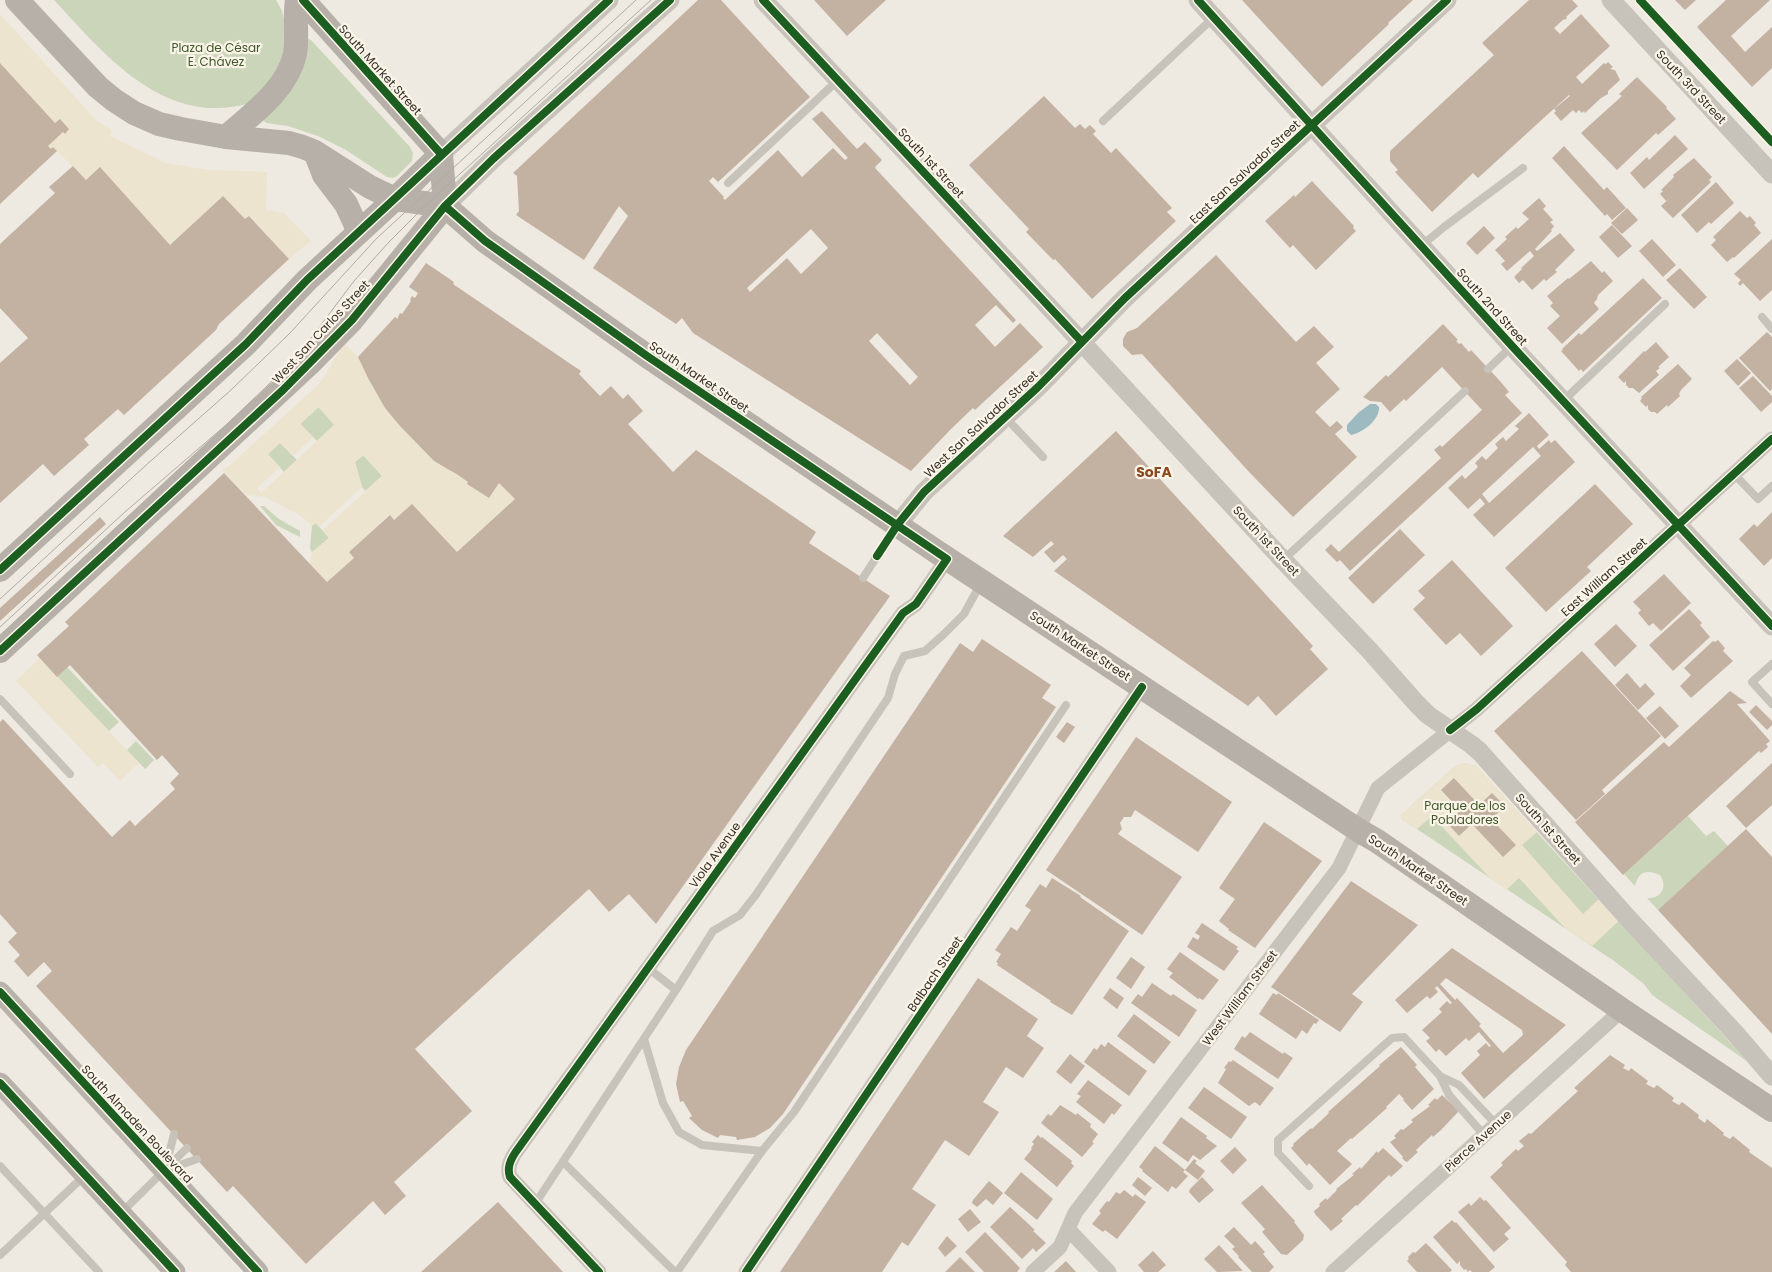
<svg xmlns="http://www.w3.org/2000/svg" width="1772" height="1272" font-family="Poppins,sans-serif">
<rect width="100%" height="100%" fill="#eeeae1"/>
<!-- green -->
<path fill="#cbd5ba" d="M54 0H276L282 11 287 31 311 40 410 147 413 153 412 161 397 176 393 178 387 177 346 150 318 136 288 126 266 123 247 104C163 126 105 55 54 0Z
M318 407 335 424 317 441 300 424Z
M280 443 297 460 284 472 268 454Z
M363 455 382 476 365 491 362 487 355 462Z
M260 506H264L279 519 300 531V537L276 525Z
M316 523 329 538 312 552 310 548 312 526Z
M67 667 119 722 109 731 57 677Z
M136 741 154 760 145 769 127 750Z
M1463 763 1476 766 1598 899 1602 896 1619 921 1748 1062 1652 995 1644 984 1614 961 1402 819 1401 815 1454 767Z
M1688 816 1706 836 1714 831 1728 846 1658 910 1647 898C1661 900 1668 886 1660 875 1647 870 1639 870 1635 886L1624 874Z"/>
<!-- plaza -->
<path fill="#ede4d0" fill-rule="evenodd" d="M0 14 96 120 112 130 110 136 166 163 209 170 267 172 266 210 284 213 311 241 289 259 250 216 245 219 223 196 170 245 100 168 86 180 53 147 51 149 48 146 63 132 65 133 69 129 60 119 55 123 0 63Z
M344 344 358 357 372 387 390 414 434 461 458 475 468 482V484L489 498 499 483 515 499 457 552 412 504 394 520 389 515 349 552 354 558 327 582 310 564 312 552 329 538 323 530 382 476 364 455 355 462 362 487 319 527 316 523 312 526 301 516 265 497 246 495 222 470 229 466 320 383ZM319 407 334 425 261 493 257 488 280 467 268 454 280 443 293 456 313 437 300 424Z
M40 658 139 763 120 781 103 763 98 767 16 681Z
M1463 763 1476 766 1537 832 1522 845 1583 914 1602 896 1623 917 1592 946 1566 929 1519 878 1506 890 1489 877 1432 816 1417 829 1402 819 1401 815 1454 767Z"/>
<!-- water -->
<path fill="#9cbac0" d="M1370 404H1376L1379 407C1380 420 1362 433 1351 435L1347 431V425L1358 413Z"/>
<!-- building -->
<path fill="#c3b1a2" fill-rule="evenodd" d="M698 0H721L810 97 718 182 713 177 709 181 724 197 723 198 725 200 778 150 802 177 833 148 845 160 848 158 812 119 822 111 857 149 865 142 882 160 875 167 876 169 1016 320 1013 323 996 305 975 325 995 347 1020 323 1043 347 975 410 973 408 951 429 911 471 693 333 682 318 676 324 593 268 628 216 619 206 584 260 516 215 519 211 517 176 513 173ZM811 229 828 248 801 274 787 258 750 292 747 288ZM877 333 918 377 910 385 869 341Z
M814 0H886L847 36Z
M1242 0H1413L1388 23 1389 24 1322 87Z
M1529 0H1572L1578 6 1566 17 1567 18 1565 20 1564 19 1554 28 1560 34 1581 14 1610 46 1576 77 1582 84 1604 63 1606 64 1608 62 1613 67 1610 69 1615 70 1620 80 1608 91V94L1601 98 1585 113 1584 111 1582 113 1579 110 1576 113 1573 110 1561 121 1554 113 1556 111 1554 109 1570 96 1569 95 1478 178 1473 173 1432 212 1395 172 1398 170 1390 161V151L1494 55 1482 43Z
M1675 0H1696L1685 10Z
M1726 0H1770L1731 36 1745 52 1772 27V68L1752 87 1697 27Z
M0 63 55 123 60 119 69 129 65 134 63 132 48 146 51 149 53 147 57 151 0 204Z
M1637 77 1667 107 1666 108 1676 119 1658 135 1656 133 1617 170 1581 133 1622 96 1619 94Z
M1044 96 1075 128 1080 124 1085 129 1090 125 1096 131 1093 134 1111 153 1116 148 1172 208 1167 212 1176 221 1092 299 1055 259 1053 260 1026 232 1029 229 969 165Z
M1675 135 1688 149 1644 189 1630 173 1647 157 1649 160Z
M1564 146 1604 190 1607 187 1626 208 1612 220 1607 214 1605 216 1552 158Z
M1694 158 1712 177 1709 180 1711 182 1673 218 1661 206 1672 196 1666 201 1660 194 1663 191 1661 190 1674 177 1673 175Z
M73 166 86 180 100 167 170 245 223 196 245 219 249 216 289 259 219 324 216 330 124 415 118 409 84 439 89 445 54 476 43 464 0 503V363L28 338 0 308V244L55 193 49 187Z
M1312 181 1354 226 1353 228 1356 231 1316 270 1293 245 1290 248 1265 221 1294 195 1295 197Z
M1716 182 1734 203 1711 224 1709 222 1697 233 1681 215Z
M1539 198 1546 206 1543 209 1553 220 1550 222 1554 226 1551 230 1552 231 1535 249 1537 251 1560 233 1575 250 1555 270 1557 272 1546 281 1544 279 1532 290 1523 280 1519 283 1514 277 1522 269 1521 268 1534 256 1530 251 1507 271 1501 264 1505 261 1495 250 1507 239 1505 237 1516 227 1518 229 1529 219 1522 213Z
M1627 208 1638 220 1622 234 1611 223Z
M1740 211 1747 218 1750 216 1756 223 1754 225 1761 233 1734 258 1733 257 1727 262 1711 245 1716 240 1713 237Z
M1612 225 1632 246 1618 258 1599 237Z
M1484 226 1495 238 1477 255 1466 243Z
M1652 239 1676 265 1663 277 1639 251Z
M1772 239V290L1760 301 1743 283 1740 286 1738 283 1741 280 1734 274Z
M1216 255 1296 342 1314 326 1334 347 1316 363 1340 389 1315 412 1330 427 1337 421 1343 427 1335 434 1357 457 1293 517 1250 473 1142 354 1132 355 1123 346V339L1127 332 1137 328Z
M1591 261 1602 273 1604 271 1613 281 1598 295 1597 299 1594 303 1599 309 1562 344 1547 328 1560 316 1550 306 1553 303 1547 296 1568 278 1569 279Z
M426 263 454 282 453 284 581 371 579 374 600 396 611 386 623 399 628 394 643 411 628 424 673 472 696 450 816 532 809 543 890 596 656 924 629 894 609 912 589 889 415 1049 472 1111 394 1182 406 1196 385 1215 373 1201 306 1264 233 1186 227 1192 36 986 52 971 44 962 28 977 14 961 20 955 8 942 17 933 0 914V722L3 719 112 837 130 820 135 826 175 789 170 783 179 774 162 755 157 760 70 665 57 677 37 655 69 626 65 622 224 473 327 582 354 558 349 552 390 515 394 520 412 504 457 552 515 499 499 483 489 498 467 484 468 482 458 475 434 461 400 426 385 408 369 380 358 357 395 317 398 319V317L400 313 402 314 411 301 410 300 412 296 415 298 418 293 409 287Z
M1680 268 1707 297 1694 309 1666 280Z
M1643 278 1662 298 1583 372 1581 369 1579 371 1561 351 1563 350 1562 349 1579 333 1581 335Z
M1443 324 1458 340 1456 341 1459 344 1461 343 1469 352 1471 350 1500 381 1509 392 1505 395 1522 413 1350 571 1340 560 1337 562 1325 550 1331 544 1339 552 1441 458 1434 450 1440 445 1442 447 1482 410 1442 367 1406 401 1404 399 1390 412 1381 402 1370 401 1363 397 1386 375 1388 377Z
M1767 332 1772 337V389L1770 391 1739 358Z
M1656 342 1669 357 1658 367 1660 368 1656 371 1659 375 1639 393 1633 388H1629L1626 385V381L1624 383 1618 377 1644 351 1645 352Z
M1737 359 1751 373 1738 386 1724 371Z
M1678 364 1692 379 1681 390 1679 394 1680 396 1668 407 1667 405 1657 414 1655 412H1651L1648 409V405L1646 407 1640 401 1642 398 1641 397Z
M1753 376 1772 396V402L1761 412 1739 388Z
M1529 413 1549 435 1537 446 1539 449 1549 440 1551 443 1555 440 1575 462 1494 537 1473 515 1485 504 1480 498 1468 509 1448 488 1462 475 1465 479 1478 467 1475 463 1482 456 1486 460 1498 448 1495 444 1503 437 1506 441 1519 429 1515 426ZM1533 447 1541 456 1489 503 1482 494Z
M1116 431 1313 646 1310 649 1328 669 1276 716 1258 696 1248 706 1054 571 1067 559 1063 555 1054 563 1044 552 1054 544 1051 541 1033 557 1003 536Z
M1595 484 1633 524 1587 567 1591 571 1546 612 1505 568Z
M1772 512V558L1764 566 1739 539 1754 524 1757 527Z
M100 517 106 524 0 621V608Z
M1400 529 1425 555 1373 604 1348 578Z
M1452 560 1513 626 1481 656 1460 633 1446 645 1413 609 1425 598 1418 591Z
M1664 574 1691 603 1661 631 1653 623 1649 626 1638 613 1641 610 1633 602Z
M1689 609 1702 623 1700 625 1710 637 1673 671 1649 645Z
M1616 624 1637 646 1615 667 1594 644Z
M982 639 1051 685 1042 698 1056 707 783 1114 770 1128 755 1137 737 1140 736 1137 720 1135 718 1138 702 1130 689 1118 692 1116 683 1101 680 1102 676 1084 679 1067 686 1050 960 643 973 652Z
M1718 640 1725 648 1723 651 1733 661 1691 698 1680 686 1691 675 1684 668 1713 641 1715 642Z
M1582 651 1661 736 1602 790 1605 794 1576 820 1494 731Z
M1627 673 1640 688 1645 683 1655 694 1638 710 1615 685Z
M1730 691 1747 703 1737 704 1770 741 1766 744 1768 747 1761 753 1759 751 1623 875 1575 822 1664 742 1669 747Z
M1756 705 1772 721V725L1767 730 1749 712Z
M1660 706 1679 726 1665 739 1646 718Z
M1067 722 1075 727 1064 743 1056 737Z
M1136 737 1232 802 1198 852 1135 810 1131 817H1124L1120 823 1122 829 1118 834 1182 877 1142 935 1046 870Z
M1772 763V805L1746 828 1726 806Z
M1454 778 1479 805 1492 793 1505 806 1491 819 1516 845 1503 857 1472 824 1459 836 1447 823 1460 810 1441 790Z
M1264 822 1322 861 1255 948 1228 930 1229 929 1219 921 1235 899 1219 888Z
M1746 829 1772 857V1034L1658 910Z
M1052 878 1081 896 1080 897 1129 931 1072 1015 1050 1002 1051 1001 997 965 998 963 996 962 1001 954 995 950 1011 927 1017 931 1031 910 1025 906 1040 884 1046 888Z
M1351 881 1418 925 1352 994 1363 1002 1340 1032 1271 987Z
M1202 923 1238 947 1236 949 1239 951 1224 971 1187 947 1193 937 1198 940 1200 936 1195 933Z
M1452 948 1566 1025 1484 1099 1461 1073 1480 1055 1477 1051 1486 1043 1489 1047 1491 1046 1479 1032 1469 1041 1466 1038 1446 1056 1439 1049 1436 1052 1426 1041 1430 1038 1422 1030 1442 1012 1439 1009 1447 1001 1450 1004 1452 1003 1437 986 1435 988 1438 992 1430 999 1427 996 1407 1013 1395 1000ZM1446 978 1522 1030 1523 1035 1503 1053 1479 1026 1481 1024 1457 998 1455 1000 1440 984Z
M1180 952 1219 980 1203 1000 1199 998 1198 999 1169 977 1173 973 1167 969Z
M1131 957 1145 967 1131 989 1116 978Z
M978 978 1038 1019 1027 1036 1044 1048 1023 1078 1006 1067 983 1102 999 1112 969 1156 945 1140 912 1189 936 1205 908 1246 902 1242 882 1272H780Z
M1152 983 1171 996 1173 994 1197 1010 1179 1037 1131 1003 1138 994 1142 997Z
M1110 988 1124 998 1117 1009 1103 998Z
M1273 993 1277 995 1278 993 1319 1020 1316 1024 1314 1023 1307 1034 1302 1030 1296 1039 1259 1014Z
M1134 1014 1171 1042 1154 1064 1117 1036Z
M1250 1032 1283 1054 1284 1052 1293 1058 1278 1079 1234 1049 1242 1036 1245 1038Z
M1108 1042 1147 1071 1129 1096 1084 1062 1094 1048 1097 1050 1101 1044 1105 1047Z
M1401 1047 1417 1065 1415 1067 1434 1089 1412 1110 1403 1100 1404 1099 1399 1094 1386 1107 1387 1108 1352 1139 1351 1138 1337 1151 1352 1164 1330 1185 1309 1163 1307 1166 1291 1148 1294 1145 1293 1144 1311 1128 1312 1129 1329 1113 1328 1112 1380 1066 1379 1065Z
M1070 1054 1085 1066 1071 1084 1056 1072Z
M1610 1055 1625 1065 1623 1068 1629 1071 1631 1068 1648 1081 1646 1084 1654 1088 1657 1085 1674 1098 1672 1101 1679 1105 1682 1102 1699 1115 1698 1118 1705 1123 1707 1119 1724 1133 1723 1135 1730 1139 1733 1136 1750 1150 1749 1152 1772 1168V1272H1571L1565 1265 1567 1262 1490 1177 1503 1165 1501 1163 1516 1149 1518 1151 1524 1146 1519 1141 1529 1133 1531 1134 1578 1091 1574 1088Z
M1233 1060 1274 1088 1260 1106 1255 1102 1249 1106 1218 1083 1226 1069 1224 1068 1229 1061 1231 1062Z
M1088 1080 1122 1105 1114 1115 1112 1113 1104 1124 1076 1102 1081 1096 1077 1094Z
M1204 1087 1247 1117 1231 1139 1188 1108Z
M1442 1095 1459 1111 1441 1130 1433 1137 1432 1135 1416 1150 1418 1152 1407 1162 1405 1161 1402 1158 1403 1157 1390 1142 1396 1138 1394 1136 1401 1129 1403 1130 1413 1122 1411 1120 1430 1106 1428 1105 1435 1098 1437 1100Z
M1060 1105 1076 1115 1077 1113 1091 1124 1090 1127 1098 1134 1092 1142 1094 1143 1082 1157 1041 1123 1048 1114 1051 1116Z
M1181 1117 1207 1136 1206 1138 1217 1146 1200 1160 1193 1155 1188 1162 1162 1143Z
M1038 1135 1041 1138 1042 1137 1072 1161 1071 1163 1074 1166 1057 1187 1024 1159 1032 1149 1031 1148 1034 1144 1032 1142Z
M1155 1146 1185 1170 1194 1159 1197 1161 1195 1163 1205 1171 1198 1180 1185 1170 1183 1172 1188 1176 1176 1189 1172 1186 1168 1192 1142 1171 1143 1170 1139 1167Z
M1235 1147 1247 1160 1233 1174 1220 1161Z
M1383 1148 1403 1166 1391 1177 1389 1175 1357 1206 1356 1205 1341 1219 1343 1221 1331 1231 1315 1214 1314 1211 1320 1206 1319 1204 1326 1198 1327 1200 1337 1190 1336 1189 1354 1175 1352 1174 1360 1167 1361 1169 1377 1151 1378 1153Z
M1021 1172 1053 1199 1037 1220 1004 1193Z
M1138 1177 1152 1188 1145 1196 1132 1185Z
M1202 1177 1214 1190 1199 1203 1189 1192 1190 1189Z
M989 1181 1003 1193 993 1205 986 1199 977 1207 972 1203 973 1200Z
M1262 1185 1295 1221 1294 1222 1304 1235 1303 1240 1287 1255 1281 1254 1262 1232 1265 1229 1241 1203Z
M1124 1190 1133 1197 1135 1194 1146 1202 1117 1239 1105 1230 1103 1232 1092 1224 1101 1213 1099 1211 1107 1201 1109 1202 1116 1192 1120 1194Z
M1480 1197 1484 1201 1486 1200 1511 1228 1504 1234 1509 1239 1494 1252 1458 1212 1469 1203 1471 1206Z
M498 1202 563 1272H421Z
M1010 1207 1035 1230 1033 1231 1046 1243 1036 1252 1033 1248 1022 1259 990 1227Z
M970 1209 981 1222 968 1232 958 1219Z
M1452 1220 1455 1223 1456 1222 1495 1267 1489 1272H1472L1470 1270 1468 1272 1466 1269 1464 1270 1460 1265V1261L1457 1264 1433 1237Z
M1234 1227 1251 1245 1255 1241 1265 1252 1263 1254 1274 1267 1269 1272H1252L1238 1257 1239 1256 1232 1249 1235 1247 1224 1236Z
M985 1232 1020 1268 1017 1272H984L965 1252Z
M947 1236 957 1246 945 1257 938 1248Z
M1426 1243 1452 1270 1450 1272H1417L1407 1261 1409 1259 1408 1257 1413 1252 1415 1253Z
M1219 1245 1243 1271 1217 1272 1204 1259Z
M1153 1251 1166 1265 1158 1272H1144L1138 1265Z
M960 1257 975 1272H945Z
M1066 1261 1076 1272H1054Z"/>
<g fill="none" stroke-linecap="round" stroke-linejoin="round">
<!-- service -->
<path stroke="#c7c2ba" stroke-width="8" d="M1103 121 1213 18
M728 183 838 80
M1421 246 1444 227 1523 168
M1762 317 1772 329
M1488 369 1512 346
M1563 401 1665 304
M1005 417 1043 457
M1734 474 1758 499 1772 486
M1283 560 1465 391
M863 578 895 528
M1772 664 1752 682 1772 704
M0 699 70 774
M676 990 713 931 740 915 755 896 888 698 895 674 904 656 925 651 944 634 964 614 981 583
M644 1039 663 1103 679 1132 702 1145 762 1151
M1440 1076 1459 1085 1496 1124
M563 1162 675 1272
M0 1166 99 1272
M166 1166 174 1134
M166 1170 197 1159
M1309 1186 1278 1153V1140L1392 1038 1404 1037 1440 1076 1449 1095 1484 1135
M535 1204 676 990 648 968
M122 1212 187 1148
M0 1255 84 1176
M677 1272 762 1151 794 1112 1066 705"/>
<!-- minor -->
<path stroke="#c7c2ba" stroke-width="15" d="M1068 1229 1109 1272
M599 1272 510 1177C507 1168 510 1161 515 1153L903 613 916 604 947 559
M746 1272 1142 687
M1033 1272 1060 1247 1075 1213 1339 868 1378 788 1477 709 1772 439
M1333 1272 1622 1010"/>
<!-- tertiary -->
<path stroke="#c7c2ba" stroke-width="19" d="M763 0 914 161 1283 560 1370 651 1417 704 1428 715 1472 745 1480 752 1627 917 1735 1033 1772 1076
M1198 0 1512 346 1772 626
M1611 0 1772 174
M441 154 609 0
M445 206 493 159 670 0
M898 524 924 492 1038 387 1125 298 1447 0"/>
<!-- secondary -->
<path stroke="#b8b2aa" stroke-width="21" d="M0 992 258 1272
M0 1083 175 1272"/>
<!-- primary -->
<path stroke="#b6b0a9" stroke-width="24" d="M17 0 98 87 114 100 134 113 159 124 181 129 226 137 289 143 303 147 315 152 370 187 395 199 445 206 485 241 647 356 937 552 1358 830 1377 841 1622 1010 1772 1110
M303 0 441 154 445 206
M226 137C252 114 287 90 295 54 298 36 294 18 297 0
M315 152 324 175 346 204 359 232
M0 570 246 344 307 280 395 199 441 154
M0 651 309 364 352 320 445 206"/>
<!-- tram -->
<path stroke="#afaaa4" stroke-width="1" d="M0 599 145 466 231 390 290 333 377 238 636 0
M0 627 126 511 226 425 267 386 302 350 354 281 389 242 428 203 651 0"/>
<!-- cycleway casing -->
<g stroke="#fbf5e9" stroke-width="11">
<path id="cycleway" d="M303 0 441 154
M763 0 1082 342
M1198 0 1512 346 1772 626
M1640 0 1772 142
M445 206 485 241 647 356 947 559 916 604 903 613 515 1153C510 1161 507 1168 510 1177L599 1272
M877 556 898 524 924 492 1038 387 1125 298 1447 0
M0 570 246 344 307 280 609 0
M0 651 283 390 352 320 445 206 493 159 670 0
M1450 730 1477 709 1772 439
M0 992 258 1272
M0 1083 175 1272
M746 1272 1142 687"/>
</g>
<!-- cycleway -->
<use href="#cycleway" stroke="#1b5e20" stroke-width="8"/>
</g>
<g text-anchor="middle" stroke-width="4.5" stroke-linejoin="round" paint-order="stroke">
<!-- park labels -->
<g font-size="12" fill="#40582a" stroke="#fbf5e9">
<text x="216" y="52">Plaza de César<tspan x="216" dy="14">E. Chávez</tspan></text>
<text x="1465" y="810">Parque de los<tspan x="1465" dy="14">Pobladores</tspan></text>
</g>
<!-- street labels -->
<g font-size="12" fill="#383028" stroke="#fbf5e9">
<text transform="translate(380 70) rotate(48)" y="4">South Market Street</text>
<text transform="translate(1691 87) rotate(47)" y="4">South 3rd Street</text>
<text transform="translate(931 163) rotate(47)" y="4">South 1st Street</text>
<text transform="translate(1245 172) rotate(-43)" y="4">East San Salvador Street</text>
<text transform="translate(1492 307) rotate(48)" y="4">South 2nd Street</text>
<text transform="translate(321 332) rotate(-47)" y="4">West San Carlos Street</text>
<text transform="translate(699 377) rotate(34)" y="4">South Market Street</text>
<text transform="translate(981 424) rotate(-43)" y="4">West San Salvador Street</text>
<text transform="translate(1266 541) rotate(47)" y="4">South 1st Street</text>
<text transform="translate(1604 577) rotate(-42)" y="4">East William Street</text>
<text transform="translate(1080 646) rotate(33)" y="4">South Market Street</text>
<text transform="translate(1548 829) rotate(48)" y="4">South 1st Street</text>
<text transform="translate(715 855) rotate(-54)" y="4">Viola Avenue</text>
<text transform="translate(1418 870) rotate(34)" y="4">South Market Street</text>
<text transform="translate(935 974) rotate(-56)" y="4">Balbach Street</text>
<text transform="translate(1240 998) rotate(-53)" y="4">West William Street</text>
<text transform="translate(137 1124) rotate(47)" y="4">South Almaden Boulevard</text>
<text transform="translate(1478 1141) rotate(-42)" y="4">Pierce Avenue</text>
</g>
<!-- neighbourhood labels -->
<g font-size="14" font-weight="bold" fill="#8b491d" stroke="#fbf5e9">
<text x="1154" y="477">SoFA</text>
</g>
</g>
</svg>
